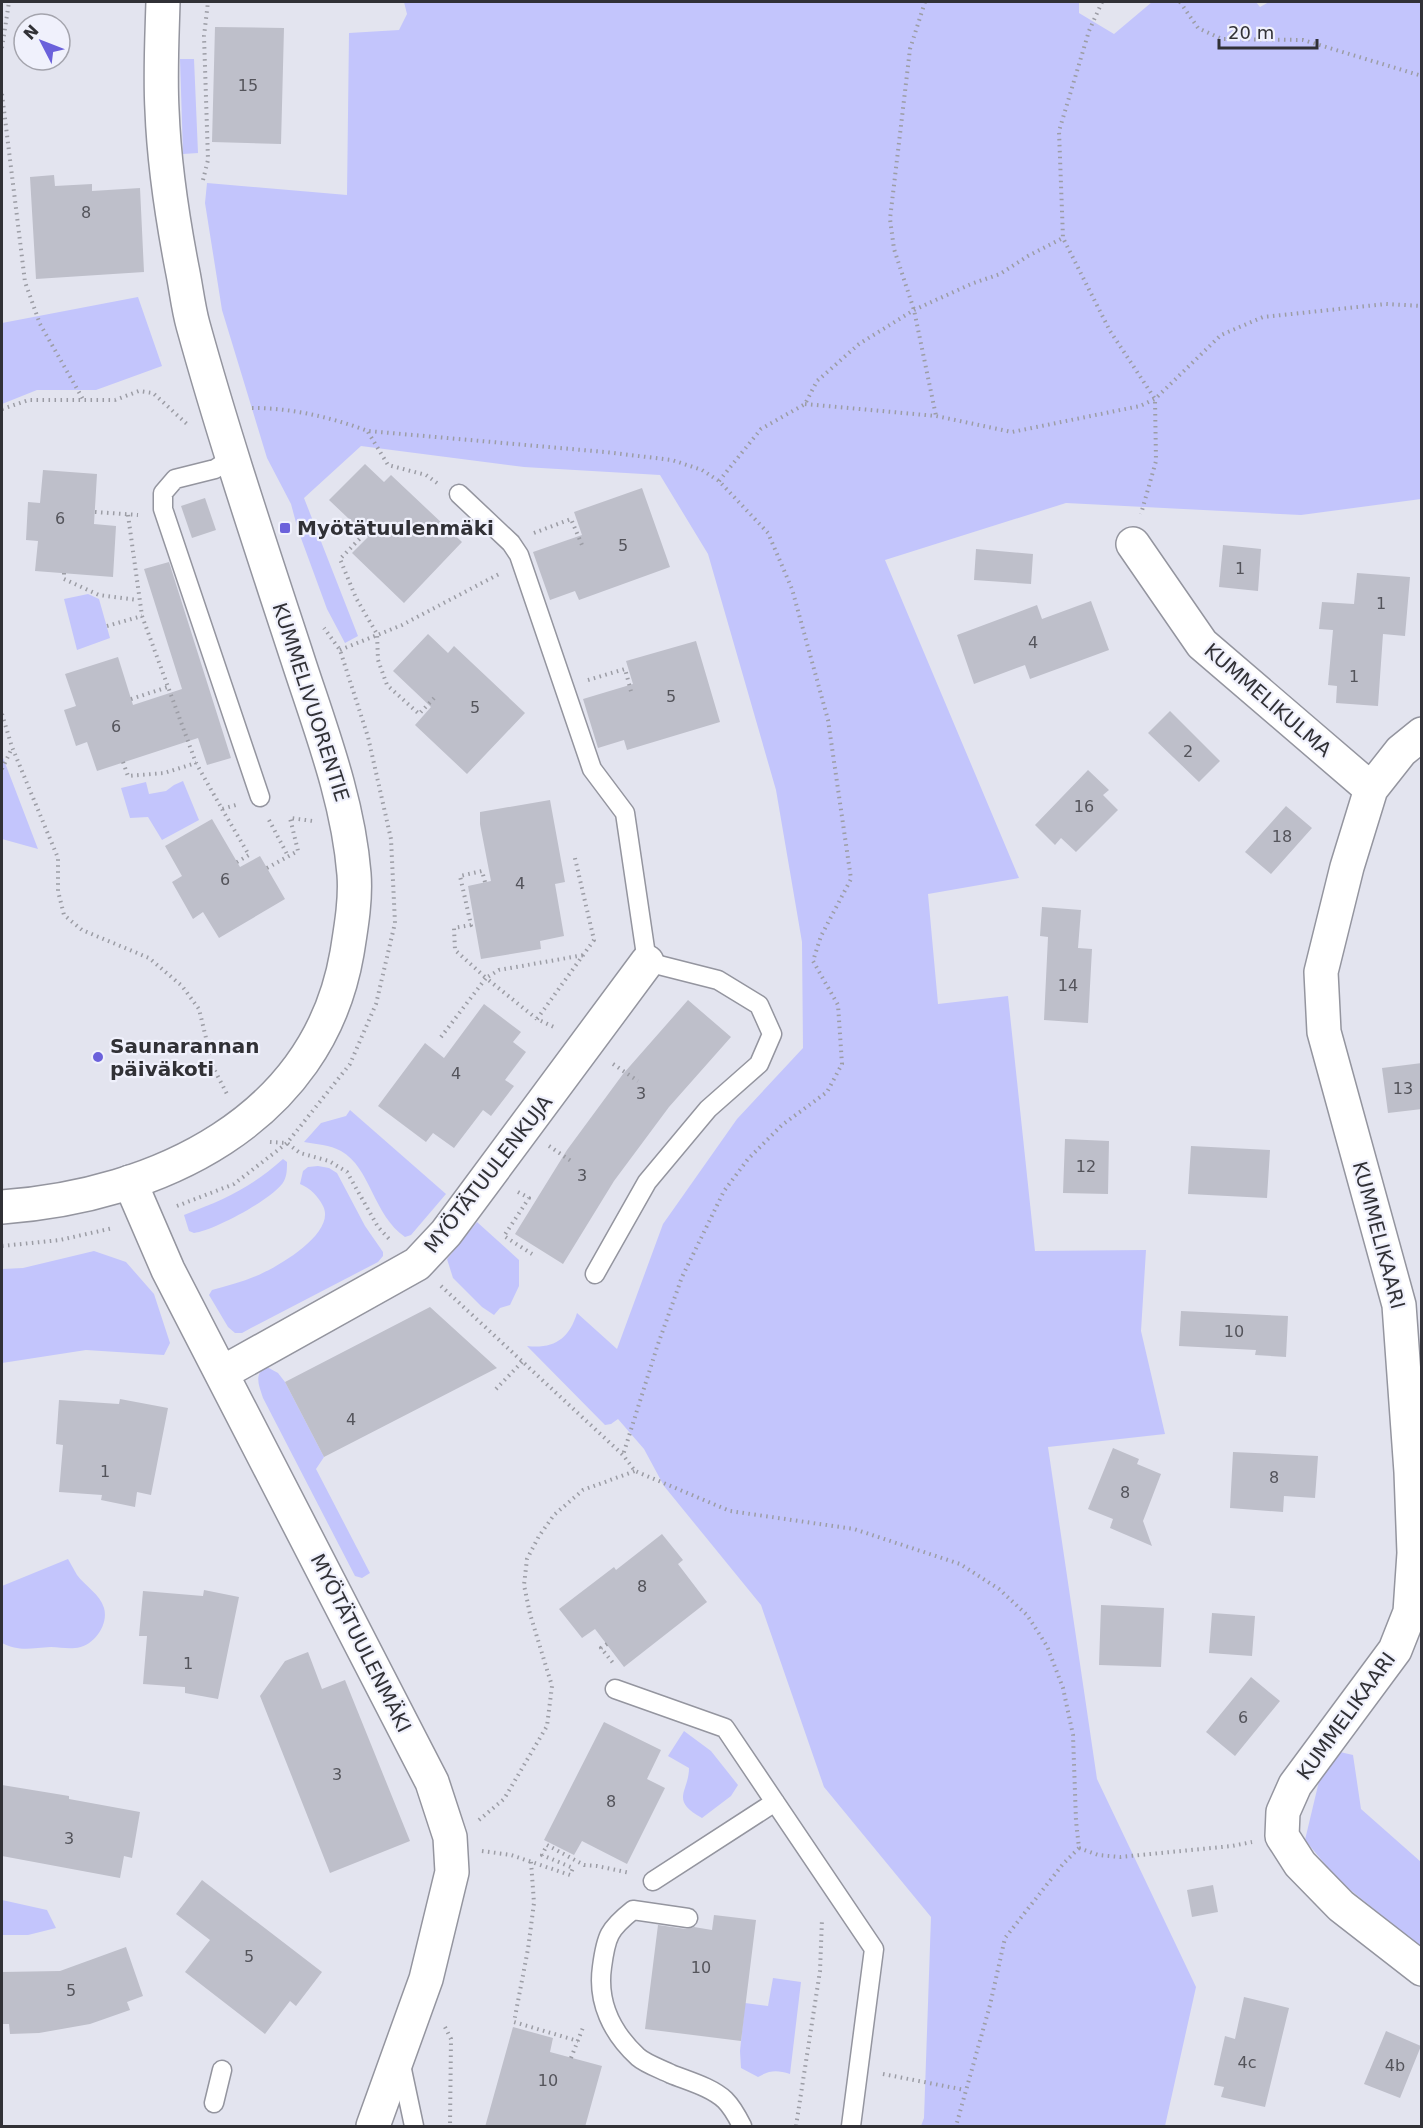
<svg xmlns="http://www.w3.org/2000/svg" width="1423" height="2128" font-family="'DejaVu Sans',sans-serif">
<rect width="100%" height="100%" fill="#e3e4ef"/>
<!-- green -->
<path fill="#c3c5fc" d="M404 2H1079V13L1114 34 1152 2H1256L1260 7 1269 2H1421V499L1301 515 1066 503 885 560 1019 878 928 894 938 1004 1008 996 1035 1251 1146 1250 1141 1331 1165 1434 1048 1447 1097 1779 1196 1987 1165 2126H921L924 2118 931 1917 824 1787 761 1605 664 1486 644 1449 618 1419 611 1424 605 1425 527 1346C554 1349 569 1339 577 1313L617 1349 663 1224 737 1119 803 1048 802 942 776 790 708 554 660 475 524 467 361 446 304 498 358 636 345 643 327 609 298 530 291 504 267 458 222 310 205 203 207 183 347 195 349 33 399 30 407 14Z
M180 59H194L198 153 183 154Z
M138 297 162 366 96 390H37L2 404V323Z
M88 594 99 599 110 638 77 650 64 599Z
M2 755 38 849 2 839Z
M183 781 199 820 162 840 148 817 130 818 121 788 146 782 149 794 166 791 174 785Z
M350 1110 446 1194 411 1235 405 1237C373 1215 371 1168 341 1151 330 1145 316 1144 304 1142L321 1123 346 1116Z
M283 1159 287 1162C287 1169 287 1175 284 1181 275 1198 213 1231 194 1233L189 1231 184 1215C225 1199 249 1189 283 1159Z
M318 1166 329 1168 337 1173 365 1226 383 1252V1256L378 1262 251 1328 242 1333H235L228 1327 209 1295 212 1290C226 1286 242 1282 256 1276 276 1268 337 1233 323 1206 318 1196 310 1188 300 1184L303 1171 308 1167Z
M477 1222 519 1260V1286L510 1305 500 1308 494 1315 482 1307 453 1278 447 1259Z
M94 1251 126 1262 154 1294 170 1343 164 1355 86 1350 2 1363V1269L23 1268Z
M267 1367 278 1373 285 1382 324 1457 316 1469 370 1573 362 1578 355 1576 263 1398C259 1386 253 1373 267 1367Z
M68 1559C71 1564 74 1570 77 1575 85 1586 100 1594 104 1608 109 1625 93 1647 75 1648 67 1649 59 1647 51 1647 32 1648 19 1652 2 1643V1586Z
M684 1731 711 1751 738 1785 731 1796 702 1818C669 1800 689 1792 689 1768L668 1756Z
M1340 1752 1353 1755 1361 1809 1421 1862V1947L1338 1880 1305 1840 1320 1777Z
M2 1900 47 1910 56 1928 28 1935H2Z
M773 1978 801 1982 790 2074C777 2070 770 2070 758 2077L741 2068 740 2051 745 2003 768 2006Z"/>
<!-- building -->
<path fill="#bebfca" d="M215 27 284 28 281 144 212 142Z
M54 175 55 186 92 184V191L140 188 144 272 36 279 30 177Z
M365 464 384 482 391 475 462 542 404 603 352 553 368 537 329 500Z
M43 470 97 474 94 524 116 526 113 577 35 571 38 541 26 540 28 502 40 503Z
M642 488 670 567 579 600 575 591 550 600 533 552 582 535 574 512Z
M205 498 216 530 192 538 181 506Z
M1223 545 1261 549 1258 591 1219 587Z
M976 549 1033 554 1031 584 974 580Z
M169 562 231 758 207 765 198 738 97 771 87 742 76 746 64 710 76 706 65 674 118 657 133 705 182 689 144 569Z
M1357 573 1410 577 1405 636 1383 634 1378 706 1336 703 1337 686 1328 685 1333 630 1319 629 1322 602 1354 604Z
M1091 601 1109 650 1030 679 1025 665 974 684 957 635 1037 605 1042 619Z
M428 634 448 653 454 646 525 713 467 774 415 725 431 707 393 671Z
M696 641 720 722 627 750 624 740 598 748 583 699 633 684 626 661Z
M1170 711 1220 761 1199 782 1148 733Z
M1088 770 1109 790 1103 795 1118 810 1076 852 1061 838 1055 845 1035 825Z
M550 800 565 882 555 884 564 936 540 941 541 949 481 959 468 886 491 881 480 824V812Z
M1286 806 1312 828 1271 874 1245 852Z
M212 819 240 867 260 856 285 899 219 938 203 912 193 919 172 882 182 876 165 846Z
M1042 907 1081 910 1078 948 1092 949 1088 1023 1044 1020 1048 937 1040 936Z
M688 1000 731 1037 669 1107 614 1181 563 1264 515 1234 567 1150 623 1074Z
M484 1004 521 1032 513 1042 526 1052 505 1080 514 1086 491 1116 483 1110 454 1148 433 1133 426 1142 378 1106 425 1043 444 1058Z
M1422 1063V1109L1388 1113 1382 1068Z
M1065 1139 1109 1141 1108 1194 1063 1193Z
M1191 1146 1270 1150 1267 1198 1188 1194Z
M430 1307 497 1368 324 1457 285 1382Z
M1181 1311 1288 1316 1286 1357 1255 1355 1256 1350 1179 1346Z
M120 1399 168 1408 151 1495 137 1492 135 1507 101 1500 102 1495 59 1492 63 1445 56 1444 59 1400 119 1404Z
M1113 1448 1139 1459 1137 1464 1161 1474 1143 1521 1152 1546 1110 1528 1113 1519 1088 1509Z
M1233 1452 1318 1456 1315 1498 1284 1496 1283 1512 1230 1508Z
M662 1534 683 1560 678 1564 707 1602 624 1667 595 1629 582 1638 559 1609 614 1567 616 1570Z
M204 1590 239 1597 218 1699 185 1693V1687L143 1684 147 1636H139L143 1591 203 1596Z
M1101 1605 1164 1608 1161 1667 1099 1665Z
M1212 1613 1255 1616 1252 1656 1209 1653Z
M308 1652 322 1689 345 1680 410 1841 330 1873 260 1696 285 1661Z
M1251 1677 1280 1701 1235 1756 1206 1732Z
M604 1722 661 1750 647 1779 665 1788 627 1864 582 1841 574 1855 544 1840Z
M2 1785 69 1796V1799L140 1812 132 1858 124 1856 120 1878 2 1856Z
M202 1880 322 1972 296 2006 290 2001 265 2034 185 1972 210 1940 176 1914Z
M1213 1885 1218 1912 1192 1917 1187 1890Z
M714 1915 756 1920 741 2041 645 2029 658 1925 686 1929 694 1927 712 1930Z
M126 1947 143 1996 127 2002 130 2010 90 2024 39 2033 10 2034 9 2024H2V1972L60 1971Z
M1244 1997 1289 2008 1265 2107 1221 2097 1224 2087 1214 2085 1225 2036 1235 2039Z
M513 2027 553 2038 550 2052 602 2066 585 2127H485Z
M1386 2031 1421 2046 1400 2098 1364 2084Z"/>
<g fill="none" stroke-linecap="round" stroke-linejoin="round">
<!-- lane casing -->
<g stroke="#94959f" stroke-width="21">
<path id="lane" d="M232 458 215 469 175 479 163 493V509L260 797
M459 494 511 543 519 555 592 769 625 813 647 962 718 980 759 1005 772 1034 759 1064 708 1109 647 1182 595 1274
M615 1689 725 1728 874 1949 851 2126
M653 1881 775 1802
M688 1918 633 1910C609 1929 606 1936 602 1967 597 2002 612 2033 638 2057 646 2064 661 2069 671 2074 688 2081 711 2087 725 2100 731 2106 738 2118 742 2126
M400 2060 414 2126
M214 2103 222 2070"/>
</g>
<!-- street casing -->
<g stroke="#94959f" stroke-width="36">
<path id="street" d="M1133 544 1202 644 1371 789
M1422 734 1401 751 1371 789 1347 867 1321 972 1324 1032 1399 1305 1411 1472 1414 1553 1410 1612 1395 1650 1295 1785 1283 1812 1282 1836 1300 1864 1341 1906 1422 1969
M130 1182 168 1270 432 1782 450 1837 452 1872 426 1979 373 2126
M222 1373 417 1264 446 1233 647 962"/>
</g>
<!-- secondary casing -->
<g stroke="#94959f" stroke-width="36">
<path id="secondary" d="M2 1207C157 1196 318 1121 347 953 351 928 356 900 354 874 348 799 320 728 297 657 261 547 224 437 193 325 188 307 186 287 182 268 172 216 164 164 162 110 160 74 162 38 163 2"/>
</g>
<!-- path -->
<path stroke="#9c9da5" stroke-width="4" stroke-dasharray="1.5 4.5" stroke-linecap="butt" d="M925 2 910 49 890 219 894 249 914 310 936 416
M1102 2 1089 31 1059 131 1063 238 1110 331 1155 399 1156 461 1141 514
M1180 2 1198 28 1222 39 1303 40 1422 76
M2 48 9 2
M2 94 25 282 40 324 84 401
M203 180 208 160 204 36 208 2
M805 404 936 416 1012 432 1140 406 1155 399 1221 335 1263 317 1386 304 1422 306
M252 408C292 408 330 417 368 431L605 452 672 460 702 470 719 481 768 533 792 589 828 720 851 879 821 936 813 961 838 1005 842 1064 827 1092 782 1125 748 1159 724 1191 682 1277 657 1347 623 1455
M2 409 29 400H115L139 391 153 393 188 425
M368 432 388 465 426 475 437 483
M719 481 761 429 805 404 817 381 859 344 914 310 971 284 1000 274 1028 256 1063 238
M95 512 138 515
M128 515 142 616 196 763 222 809 236 805
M372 526 340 559 356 598 377 634 378 660 387 685 419 714 436 696
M534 533 571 519 582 545
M64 573V579L99 595 138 600
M107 626 142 616
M340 650 402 625 499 574
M588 680 625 669 632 695
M131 699 168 687
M2 714 12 747 58 858V891L64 915 82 930 149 958 182 986 199 1009 213 1067 227 1094
M123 762 128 776 164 773 196 763
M2 769 12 748
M222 809 249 855 237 862
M269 820 288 856
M267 868 298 851 290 818 313 821
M485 882 482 871 460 876 471 925 454 928 455 950 486 978 499 970 584 955
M537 1019 594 940 574 854
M441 1037 486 978 537 1019 556 1028
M613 1064 638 1081
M270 1142 287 1143 300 1153 329 1161 347 1172 378 1227 391 1241
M549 1146 571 1161
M518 1192 529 1198 504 1236 532 1254
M177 1206 234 1184 287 1143 350 1064 376 1004 395 923 391 839 368 737 340 650 324 628
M2 1246 60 1240 113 1228
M441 1286 623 1455 635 1471 730 1511 854 1529 960 1564 999 1589 1027 1615 1047 1646 1063 1688 1073 1735 1076 1821 1079 1848 1063 1864 1005 1938 990 2005 956 2126
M496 1389 523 1361
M607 1644 601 1648 613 1663
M479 1820 504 1799 547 1726 552 1686 530 1614 524 1585 527 1559 539 1536 554 1515 583 1490 635 1471
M1079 1848 1098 1855 1120 1857 1232 1846 1252 1842
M482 1851 511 1855 570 1875 573 1868 542 1855 547 1845 584 1865 597 1866 630 1873
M531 1862 534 1903 528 1949 514 2022 578 2041
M445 2027 451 2039 450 2126
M571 2058 584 2025
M883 2074 965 2090
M796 2126 820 1971 822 1919"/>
<!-- lane -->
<use href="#lane" stroke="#fff" stroke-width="18"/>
<!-- street -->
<use href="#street" stroke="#fff" stroke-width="33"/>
<!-- secondary -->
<use href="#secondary" stroke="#fff" stroke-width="33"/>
</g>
<!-- markers -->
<g fill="#6b61db" stroke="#f0f1fc" stroke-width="2">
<rect x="279" y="522" width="12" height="12" rx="3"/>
<circle cx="98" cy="1057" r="6"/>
</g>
<g text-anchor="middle" stroke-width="4.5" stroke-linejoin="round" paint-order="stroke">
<!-- number labels -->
<g font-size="16" fill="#54545b">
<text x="248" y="91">15</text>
<text x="86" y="218">8</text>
<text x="60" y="524">6</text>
<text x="623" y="551">5</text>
<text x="1240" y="574">1</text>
<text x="1381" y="609">1</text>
<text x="1033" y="648">4</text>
<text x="1354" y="682">1</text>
<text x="671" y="702">5</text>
<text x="475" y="713">5</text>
<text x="116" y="732">6</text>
<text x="1188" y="757">2</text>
<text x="1084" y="812">16</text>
<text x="1282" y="842">18</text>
<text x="225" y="885">6</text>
<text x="520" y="889">4</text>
<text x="1068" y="991">14</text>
<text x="456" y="1079">4</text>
<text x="1403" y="1094">13</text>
<text x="641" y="1099">3</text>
<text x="1086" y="1172">12</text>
<text x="582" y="1181">3</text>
<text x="1234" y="1337">10</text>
<text x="351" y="1425">4</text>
<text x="105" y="1477">1</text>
<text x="1274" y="1483">8</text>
<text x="1125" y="1498">8</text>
<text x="642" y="1592">8</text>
<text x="188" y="1669">1</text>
<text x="1243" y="1723">6</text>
<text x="337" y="1780">3</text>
<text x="611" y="1807">8</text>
<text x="69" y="1844">3</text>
<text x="249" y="1962">5</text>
<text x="701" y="1973">10</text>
<text x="71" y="1996">5</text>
<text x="1247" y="2068">4c</text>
<text x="1395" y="2071">4b</text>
<text x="548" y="2086">10</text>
</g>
<!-- poi labels -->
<g font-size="20" font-weight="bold" fill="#313136" stroke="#f0f1fc" text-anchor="start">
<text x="297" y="535">Myötätuulenmäki</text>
<text x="110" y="1053">Saunarannan<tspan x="110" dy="23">päiväkoti</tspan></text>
</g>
<!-- street labels -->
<g font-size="20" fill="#313136" stroke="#f0f1fc">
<text transform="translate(1268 700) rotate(41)" y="7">KUMMELIKULMA</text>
<text transform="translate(311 702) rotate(72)" y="7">KUMMELIVUORENTIE</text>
<text transform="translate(488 1174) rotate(-52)" y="7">MYÖTÄTUULENKUJA</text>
<text transform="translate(1379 1235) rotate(75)" y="7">KUMMELIKAARI</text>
<text transform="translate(361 1643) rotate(63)" y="7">MYÖTÄTUULENMÄKI</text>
<text transform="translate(1346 1716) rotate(-54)" y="7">KUMMELIKAARI</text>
</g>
</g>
<!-- border -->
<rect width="1423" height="2128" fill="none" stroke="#313136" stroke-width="6"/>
<!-- north arrow -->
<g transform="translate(42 42) rotate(312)"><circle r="28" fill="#f0f1fc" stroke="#a4a4ad" stroke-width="1.5"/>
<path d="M0-4.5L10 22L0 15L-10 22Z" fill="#6b61db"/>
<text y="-9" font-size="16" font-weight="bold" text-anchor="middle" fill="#313136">N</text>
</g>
<!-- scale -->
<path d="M1219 39v9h98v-9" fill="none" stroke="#313136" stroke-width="3"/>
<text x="1228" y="39" font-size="18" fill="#313136" stroke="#f0f1fc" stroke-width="4.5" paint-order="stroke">20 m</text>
</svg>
